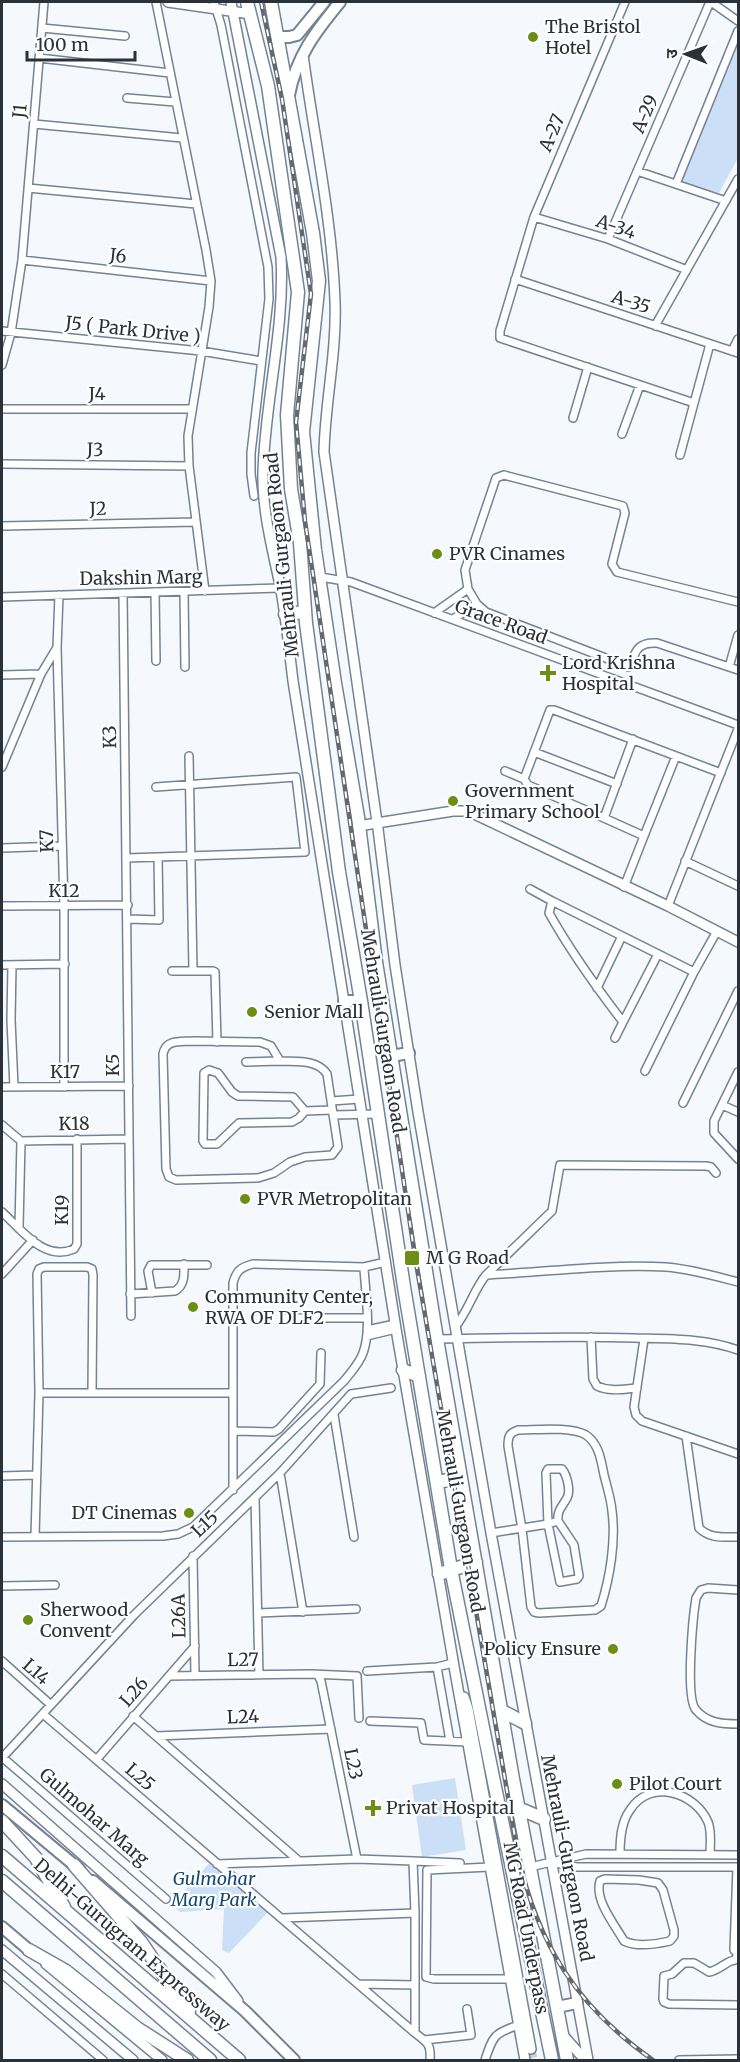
<svg xmlns="http://www.w3.org/2000/svg" width="740" height="2062" font-family="Merriweather,'Noto Sans Devanagari',serif">
<rect width="100%" height="100%" fill="#f5f9fd"/>
<!-- green -->
<path fill="#cbe0f6" d="M738 44V158L719 193 680 182Z
M455 1778 466 1850 422 1857 412 1785Z
M211 1861 270 1910 229 1953 222 1950 224 1909 180 1912 172 1905Z"/>
<g fill="none" stroke-linecap="round" stroke-linejoin="round">
<!-- secondary-tunnel -->
<path stroke="#ccd1d6" stroke-width="9" stroke-dasharray="9 4.5" stroke-linecap="butt" d="M531 2049 533 2060"/>
<!-- street casing -->
<g stroke="#748394" stroke-width="10">
<path id="street" d="M156 2 206 250 211 281 209 307 188 436 189 466 205 591
M214 2 221 25 268 267 269 299 251 453V474L254 496
M625 2 534 217 500 331V338L694 403
M711 2 738 21
M42 28 125 36
M39 58 170 73
M127 98 175 102
M34 124 182 138
M637 171 726 201
M676 184 738 31
M28 188 196 204
M534 217 608 239 687 270
M608 239 710 2
M22 260 211 281
M515 279 738 353
M655 326 738 179
M2 331 201 351 261 361
M732 351 738 339
M2 365 11 333 22 260 44 2
M2 409H192
M573 418 588 367
M622 434 640 385
M680 455 710 344
M2 464 189 466
M2 526 196 522
M320 577 351 582 738 725
M155 592 156 661
M184 592 185 667
M123 593 131 1316
M59 595 57 648 64 906V1087
M2 597 280 588
M738 602 617 572 612 564 625 513 623 506 504 475 496 478 465 570 468 589 477 604 486 612 629 667C636 651 637 642 657 643L738 670
M434 613 468 589
M453 619 477 604
M729 667 738 635
M2 675 41 674 56 649
M534 752 617 784
M189 756 193 971
M2 767 41 674
M505 771 524 779
M604 818 528 785 524 779 550 710H554L721 773
M644 836 676 756
M2 848 62 846
M127 858 305 852 296 777 156 787
M685 861 738 886
M624 887 644 836 604 818 633 739
M530 889 552 901
M2 906 128 905
M668 906 738 729
M128 919 159 920 158 857
M658 954 623 1022C596 987 571 952 549 913L552 901 694 972 717 931
M2 965 65 964
M12 965 11 1020 14 1087
M172 971H213L215 972 217 1042
M597 988 622 936
M615 1038 623 1022
M193 1041 260 1042 271 1046 280 1061C297 1062 317 1059 327 1074L338 1147 332 1155 305 1157 290 1162 274 1173 258 1178 176 1180 169 1177 166 1169 163 1054C166 1039 180 1042 193 1041Z
M246 1062 280 1061
M645 1071 694 972
M738 1072 714 1121V1133L738 1159
M2 1087 129 1086
M331 1101 360 1099
M683 1103 738 991
M722 1105 738 1112
M305 1111 293 1097 238 1096 232 1092 218 1073 209 1070 204 1073 203 1141 205 1144H217L239 1123 292 1122 299 1118 305 1111 331 1110
M333 1115 378 1114
M2 1125 21 1141
M21 1141 129 1139
M2 1212C22 1230 44 1262 74 1249L77 1244V1139
M19 1227 21 1141
M2 1274 33 1240
M486 1275C545 1272 606 1264 666 1267 691 1269 715 1276 738 1282
M152 1293 148 1271 151 1265H207
M130 1294 175 1291C185 1285 184 1275 184 1264
M284 1318H367
M455 1327C468 1312 473 1291 486 1275L552 1211 560 1165 706 1166 711 1167 716 1173
M367 1330 395 1324
M367 1336 396 1329
M591 1337 593 1379 597 1386C610 1392 623 1389 637 1388
M437 1339C502 1338 568 1336 634 1338 670 1339 704 1338 738 1350
M644 1339 634 1407 636 1415 642 1421 738 1454
M39 1393H233
M334 1415 354 1537
M518 1430C535 1430 571 1426 586 1435 599 1444 601 1460 604 1475 607 1487 611 1499 612 1511 616 1541 610 1577 601 1606L595 1610 539 1613 534 1612 531 1607 522 1529 508 1446C508 1437 509 1433 518 1430Z
M233 1431 274 1432 279 1429 320 1384 321 1353
M686 1436 699 1528C710 1539 724 1537 738 1537
M280 1473 303 1612
M2 1476 36 1475
M233 1490V1283C236 1271 241 1267 253 1264L364 1267 386 1262
M255 1498 259 1675
M491 1533 548 1524 546 1473 548 1469H562C567 1475 571 1491 567 1498 562 1507 557 1510 558 1521L574 1545 579 1576 577 1579 560 1582 548 1524 558 1521
M2 1537 163 1536 178 1534 193 1527 344 1381C351 1372 359 1364 363 1353 372 1329 365 1292 364 1267
M35 1537 39 1393 37 1274 39 1269 44 1267H87L92 1269 93 1275 92 1393
M193 1556 195 1675
M2 1586 55 1585
M738 1590 708 1588 701 1590 696 1598C693 1616 685 1698 696 1710 707 1723 722 1724 738 1724
M258 1613 356 1609
M2 1661 51 1705
M437 1667 450 1741
M367 1671 437 1667 453 1663
M318 1675 321 1681 357 1859
M169 1676 311 1674 357 1676 359 1718
M43 1714 415 2033
M133 1716 299 1861
M370 1721 421 1723 424 1740 467 1742
M156 1736 331 1729
M2 1757 166 1899
M2 1758 134 1615 280 1473 351 1394 391 1388
M97 1759 195 1646
M620 1854C620 1839 621 1822 630 1810 650 1778 695 1792 708 1822 712 1832 710 1844 710 1855
M413 1861 460 1863
M555 1863 577 1867H738
M217 1864 357 1859 413 1861 415 1913V2033C428 2043 431 2044 430 2060
M490 1867 427 1870 426 1977 434 1979H510
M530 1867 586 1854 738 1855
M737 1867 734 1950 738 1954 735 1960C726 1961 720 1970 709 1972L694 1963H684L672 1974 664 1976 663 1999 664 2002 669 2004 738 2005
M605 1879 639 1880 658 1883 663 1890 674 1930V1936L670 1941C657 1944 636 1947 624 1941 615 1925 594 1900 600 1881Z
M283 1918 415 1913
M2 1974 103 2060
M359 1984 415 1985
M424 2040 471 2035 467 2009
M485 2060C493 2036 494 2033 519 2025
M679 2060 738 2059"/>
</g>
<!-- secondary casing -->
<g stroke="#748394" stroke-width="12">
<path id="secondary" d="M168 2 251 14
M231 2 281 257C285 330 265 399 263 472 262 509 272 548 280 585 286 617 289 649 293 681L396 1329 455 1672 525 2060
M303 55C314 137 332 218 335 301 337 352 325 402 324 452L378 829 395 965 418 1112 491 1533 588 2060
M358 826 453 811H468L668 906 738 942
M464 1697 468 1709 531 2049
M2 1784 216 1972 238 2001
M2 1950 133 2060
M46 1964 162 2060
M562 2034 585 2060"/>
</g>
<!-- primary casing -->
<g stroke="#748394" stroke-width="14">
<path id="primary" d="M277 37H289L297 35 324 2
M289 95C296 57 316 31 340 2
M344 1001H361
M391 1056 409 1053
M2 1805 79 1869
M93 1881 245 2011 294 2060
M2 1927 29 1950
M557 2007 577 2003"/>
</g>
<!-- highway casing -->
<g stroke="#748394" stroke-width="15">
<path id="highway" d="M247 2 268 86 298 292 287 415 291 489 300 543 306 623 339 872 361 1001 404 1287 451 1569 495 1787 552 2060
M271 2 313 233 319 281 303 432 315 550 335 683 358 817 376 962 437 1339 513 1779 567 2060
M285 614 305 612
M403 1370 419 1376
M437 1482 460 1478
M439 1574 476 1562
M502 1711 525 1723
M518 1808 544 1819
M2 1821 36 1858 64 1907
M2 1856 239 2060
M74 1865 141 1942 189 2012
M2 1881 210 2060
M29 1950 66 1971 137 2028 187 2060"/>
</g>
<!-- street -->
<use href="#street" stroke="#fff" stroke-width="7"/>
<!-- secondary -->
<use href="#secondary" stroke="#fff" stroke-width="9"/>
<!-- primary -->
<use href="#primary" stroke="#fff" stroke-width="10"/>
<!-- highway -->
<use href="#highway" stroke="#fff" stroke-width="12"/>
<!-- rail casing -->
<g stroke="#63696f" stroke-width="4.5">
<path id="rail" d="M261 2 282 99 311 294 296 422 305 521 415 1257 518 1855C538 1945 577 2007 653 2060"/>
</g>
<!-- rail -->
<use href="#rail" stroke="#fff" stroke-width="2" stroke-dasharray="7" stroke-linecap="butt"/>
</g>
<!-- markers -->
<g fill="#6b8e15" stroke="#fff" stroke-width="2">
<circle cx="533" cy="37" r="6"/>
<circle cx="437" cy="554" r="6"/>
<path d="M545 664h6v6h6v6h-6v6h-6v-6h-6v-6h6z"/>
<circle cx="453" cy="801" r="6"/>
<circle cx="252" cy="1012" r="6"/>
<circle cx="245" cy="1199" r="6"/>
<rect x="404" y="1250" width="16" height="16" rx="3"/>
<circle cx="193" cy="1307" r="6"/>
<circle cx="189" cy="1513" r="6"/>
<circle cx="28" cy="1620" r="6"/>
<circle cx="613" cy="1649" r="6"/>
<circle cx="617" cy="1784" r="6"/>
<path d="M370 1799h6v6h6v6h-6v6h-6v-6h-6v-6h6z"/>
</g>
<g text-anchor="middle" stroke-width="4.5" stroke-linejoin="round" paint-order="stroke">
<!-- poi labels -->
<g font-size="18" fill="#2a3138" stroke="#fff" text-anchor="start">
<text x="545" y="33">The Bristol<tspan x="545" dy="21">Hotel</tspan></text>
<text x="449" y="560">PVR Cinames</text>
<text x="562" y="669">Lord Krishna<tspan x="562" dy="21">Hospital</tspan></text>
<text x="465" y="797">Government<tspan x="465" dy="21">Primary School</tspan></text>
<text x="264" y="1018">Senior Mall</text>
<text x="257" y="1205">PVR Metropolitan</text>
<text x="426" y="1264">M G Road</text>
<text x="205" y="1303">Community Center,<tspan x="205" dy="21">RWA OF DLF2</tspan></text>
<text x="177" y="1519" text-anchor="end">DT Cinemas</text>
<text x="40" y="1616">Sherwood<tspan x="40" dy="21">Convent</tspan></text>
<text x="601" y="1655" text-anchor="end">Policy Ensure</text>
<text x="629" y="1790">Pilot Court</text>
<text x="386" y="1814">Privat Hospital</text>
</g>
<!-- street labels -->
<g font-size="18" fill="#2a3138" stroke="#fff">
<text transform="translate(20 111) rotate(-85)" y="6">J1</text>
<text transform="translate(645 114) rotate(-67)" y="6">A-29</text>
<text transform="translate(552 133) rotate(-67)" y="6">A-27</text>
<text transform="translate(616 227) rotate(19)" y="6">A-34</text>
<text transform="translate(118 256) rotate(6)" y="6">J6</text>
<text transform="translate(631 302) rotate(18)" y="6">A-35</text>
<text transform="translate(133 330) rotate(6)" y="6">J5 ( Park Drive )</text>
<text x="97" y="400">J4</text>
<text transform="translate(95 450) rotate(1)" y="6">J3</text>
<text transform="translate(98 509) rotate(-1)" y="6">J2</text>
<text transform="translate(282 555) rotate(-96)" y="6">Mehrauli Gurgaon Road</text>
<text transform="translate(141 578) rotate(-1)" y="6">Dakshin Marg</text>
<text transform="translate(501 622) rotate(20)" y="6">Grace Road</text>
<text transform="translate(110 737) rotate(-91)" y="6">K3</text>
<text transform="translate(47 841) rotate(-92)" y="6">K7</text>
<text x="64" y="897">K12</text>
<text transform="translate(383 1031) rotate(81)" y="6">Mehrauli Gurgaon Road</text>
<text transform="translate(113 1065) rotate(-90)" y="6">K5</text>
<text x="65" y="1078">K17</text>
<text transform="translate(74 1124) rotate(-1)" y="6">K18</text>
<text transform="translate(62 1210) rotate(-90)" y="6">K19</text>
<text transform="translate(460 1511) rotate(80)" y="6">Mehrauli Gurgaon Road</text>
<text transform="translate(205 1524) rotate(-44)" y="6">L15</text>
<text transform="translate(179 1616) rotate(-91)" y="6">L26A</text>
<text transform="translate(243 1660) rotate(-1)" y="6">L27</text>
<text transform="translate(36 1672) rotate(41)" y="6">L14</text>
<text transform="translate(134 1692) rotate(-49)" y="6">L26</text>
<text transform="translate(243 1717) rotate(-2)" y="6">L24</text>
<text transform="translate(353 1764) rotate(79)" y="6">L23</text>
<text transform="translate(140 1777) rotate(41)" y="6">L25</text>
<text transform="translate(94 1817) rotate(41)" y="6">Gulmohar Marg</text>
<text transform="translate(567 1858) rotate(79)" y="6">Mehrauli-Gurgaon Road</text>
<text transform="translate(526 1928) rotate(79)" y="6">MG Road Underpass</text>
<text transform="translate(132 1945) rotate(41)" y="6">Delhi-Gurugram Expressway</text>
</g>
<!-- park labels -->
<g font-size="18" font-style="italic" fill="#144774" stroke="#fff">
<text x="214" y="1885">Gulmohar<tspan x="214" dy="21">Marg Park</tspan></text>
</g>
</g>
<!-- border -->
<rect width="740" height="2062" fill="none" stroke="#2a3138" stroke-width="6"/>
<!-- north arrow -->
<g transform="translate(686 54) rotate(271)" stroke="#ffffff" stroke-width="4.5" paint-order="stroke">
<path d="M0-4.5L10 22L0 15L-10 22Z" fill="#2a3138"/>
<text y="-9" font-size="16" font-weight="bold" text-anchor="middle" fill="#2a3138">उ</text>
</g>
<!-- scale -->
<path d="M27 51v9h108v-9" fill="none" stroke="#2a3138" stroke-width="3"/>
<text x="36" y="51" font-size="18" fill="#2a3138" stroke="#ffffff" stroke-width="4.5" paint-order="stroke">100 m</text>
</svg>
